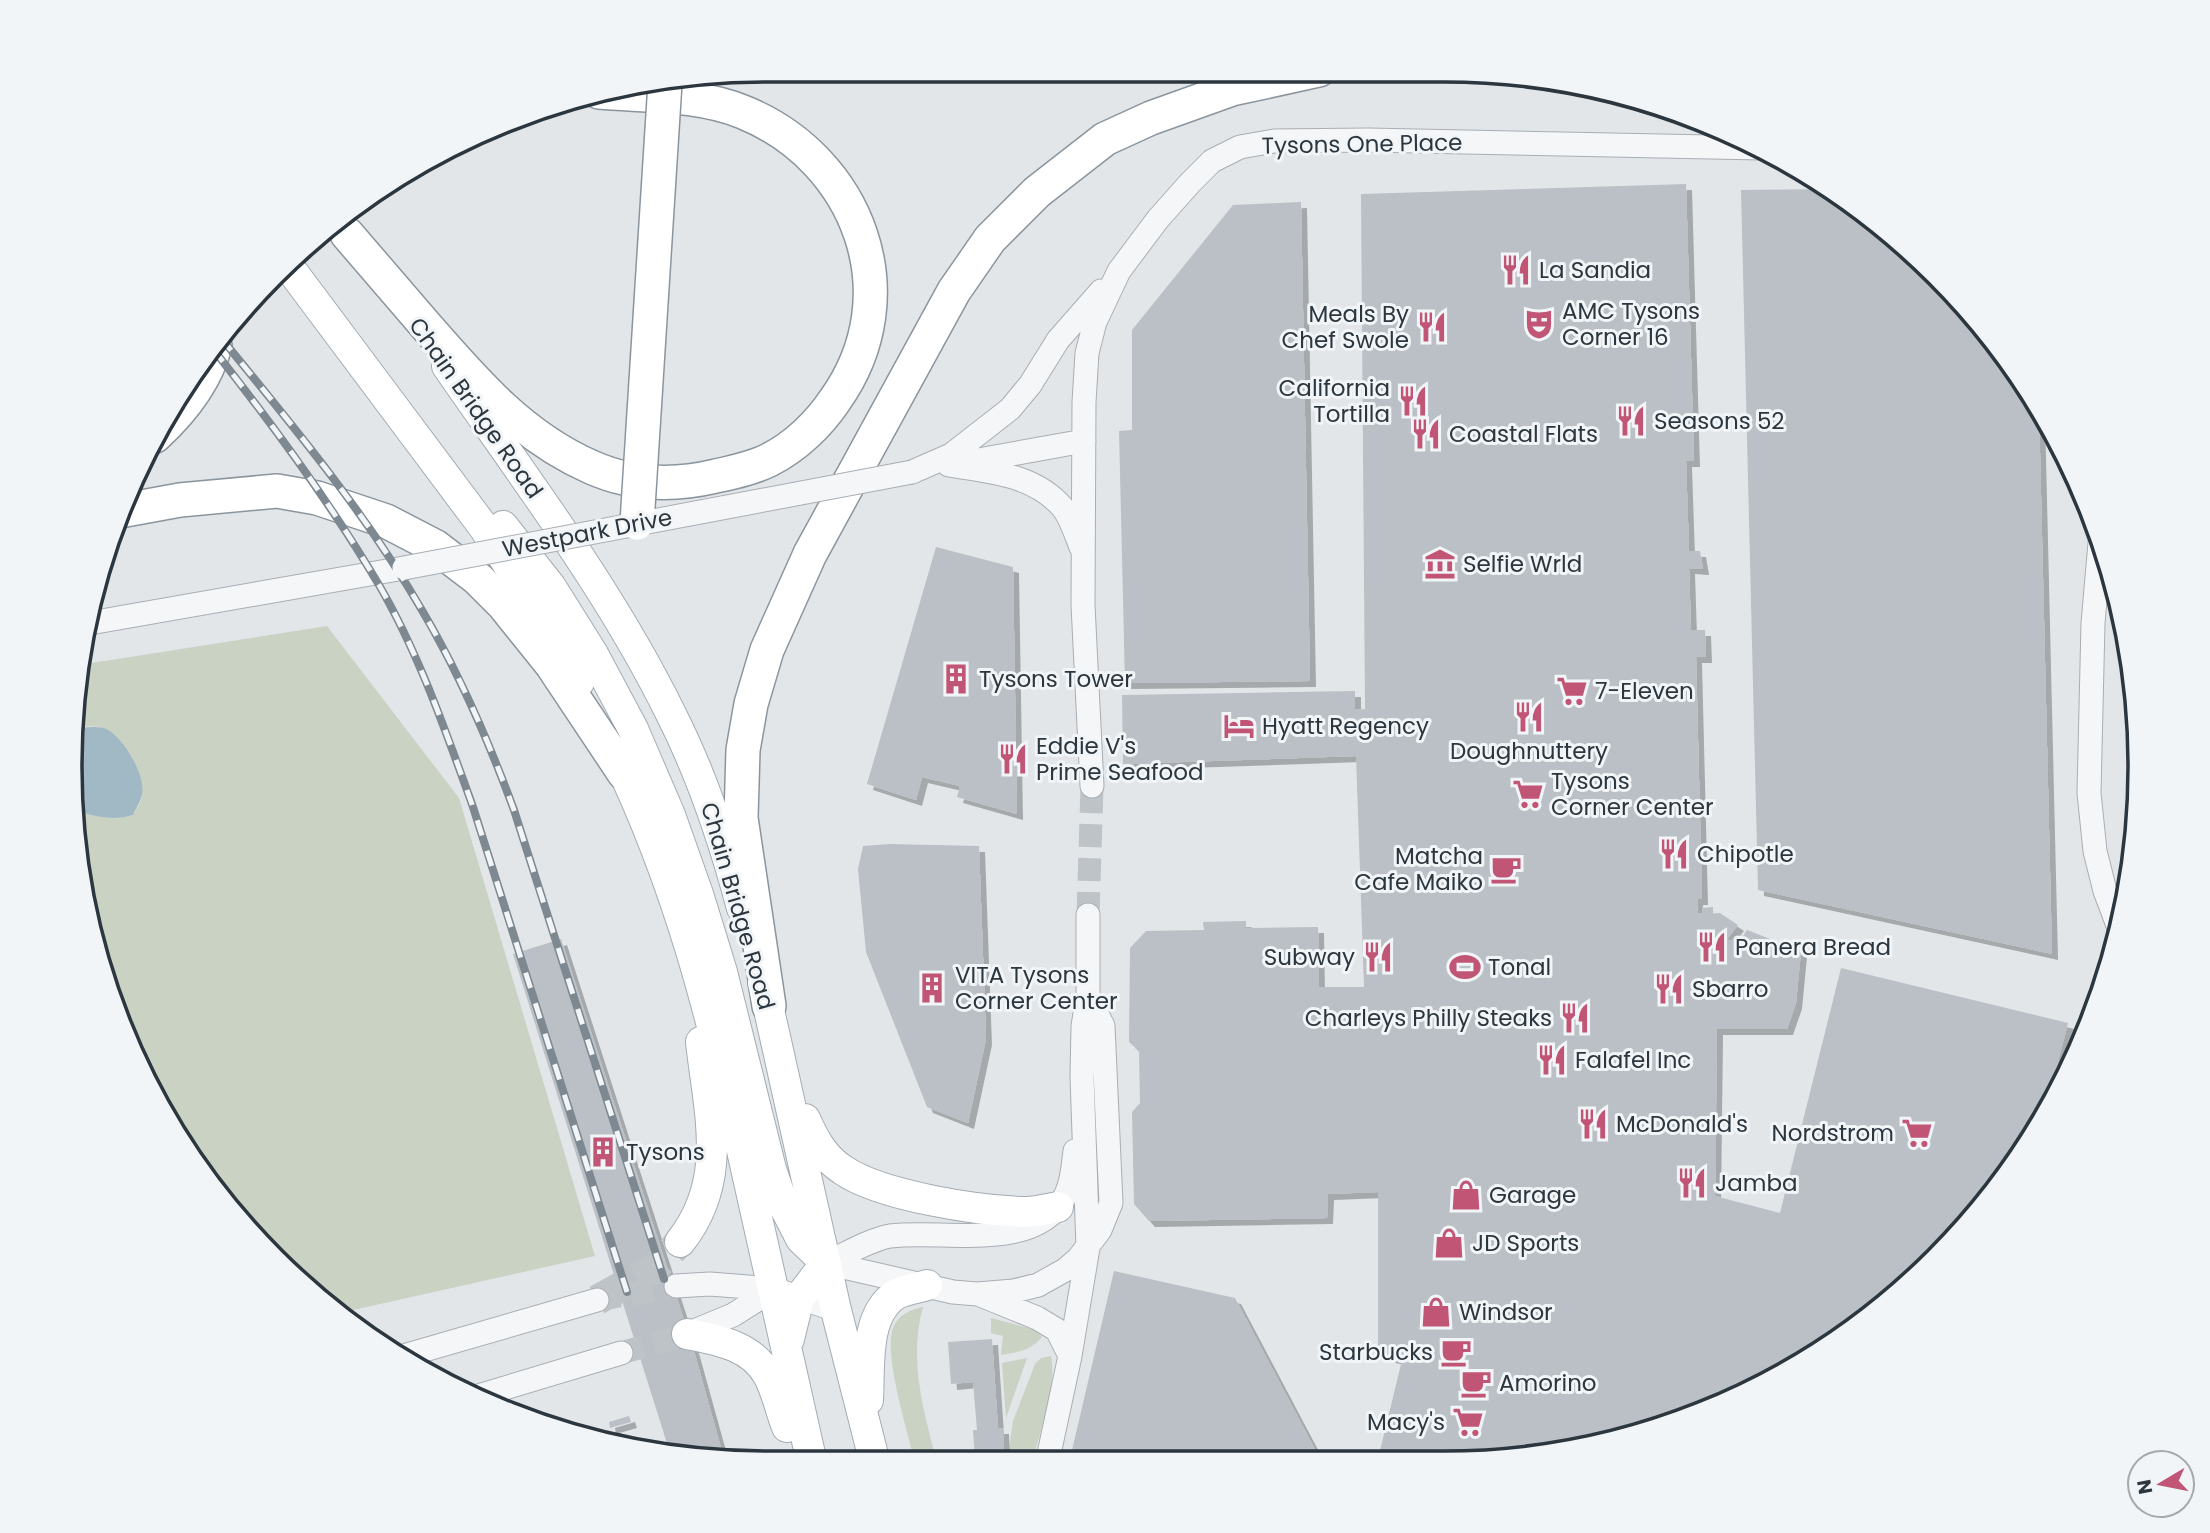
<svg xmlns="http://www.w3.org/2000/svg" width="2210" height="1533" font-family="Poppins,sans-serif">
<defs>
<filter id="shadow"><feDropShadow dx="6" dy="6" stdDeviation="0" flood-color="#0004"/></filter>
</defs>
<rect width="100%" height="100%" fill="#e2e6e9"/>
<!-- green -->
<path fill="#cad2c4" d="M327 626 459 798 595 1256 340 1313 274 1259 188 1154 142 1075 83 902 74 809C93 817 114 821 133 815 136 809 142 801 142 795 144 775 124 737 106 729 96 725 83 727 73 728L76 676 79 665Z
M923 1307C908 1361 924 1411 937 1463H915C908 1433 883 1354 893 1328 897 1316 911 1309 923 1307Z
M991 1318 1036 1330 1042 1337C1031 1351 1017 1352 1001 1355L1003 1336 991 1333Z
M1051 1356C1057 1387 1040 1431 1032 1463H1007L1013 1421 1035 1364 1041 1358Z
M1027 1358 1006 1418 1002 1363Z"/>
<!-- water -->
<path fill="#a1b8c5" d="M93 727C96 727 100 727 104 728 122 734 146 775 142 794 141 801 136 808 133 815 114 821 93 817 74 809L70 767 73 728Z"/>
<!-- building -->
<path fill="#bac0c5" filter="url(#shadow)" d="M1686 184 1694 461H1686L1689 551H1700L1703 569 1689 568 1691 630H1705L1706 657H1696L1702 899H1697L1698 913H1703L1702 908 1713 907V914L1720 913 1738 925 1727 939 1731 941 1737 935 1743 936 1747 930 1801 951 1796 1003 1787 1029H1717L1715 1196 1780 1213 1841 968 2068 1023 2045 1111 2022 1154 1936 1259 1831 1345 1752 1391 1579 1450 1444 1463H1377L1402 1360 1378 1354V1192L1328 1194 1327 1218 1149 1221 1134 1204 1132 1112 1140 1103 1139 1051 1129 1042 1130 948 1146 931 1204 930 1203 922 1246 921V928L1318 927 1319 987H1364L1356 756 1123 764 1122 695 1355 691V710L1365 709 1361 194Z
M1827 189 1867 214 1936 274 2023 380 2039 410 2052 954 1758 890 1741 190Z
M1301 202 1310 681 1125 683 1119 431 1132 430V330L1233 205Z
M936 547 1013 567 1017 814 957 797 960 786 922 777 916 800 867 784Z
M889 844 979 846 986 1039 968 1123 927 1107 866 952 858 869 863 846Z
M561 939 694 1351 724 1459 670 1453 513 954Z
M1114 1271 1235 1298 1319 1457 1318 1463H1069Z
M992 1339 998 1428H1003L1004 1456 975 1458 973 1430H977L973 1382 951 1384 948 1342Z
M629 1416 631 1422 610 1428 609 1422Z"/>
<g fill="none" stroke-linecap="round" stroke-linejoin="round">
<!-- minor-tunnel -->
<path stroke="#bec3c7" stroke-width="23" stroke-dasharray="23 11" stroke-linecap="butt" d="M1088 915 1092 786
M597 1300 676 1286
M621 1353 687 1334"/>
<!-- major-tunnel -->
<path stroke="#bec3c7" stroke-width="30" stroke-dasharray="30 15" stroke-linecap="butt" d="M597 1300 655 1268 680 1242"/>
<!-- minor casing -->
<g stroke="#a8aeb3" stroke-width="25">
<path id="minor" d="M967 462 1084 441
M949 465C990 472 1034 474 1063 508 1071 518 1076 535 1081 547
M912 472 951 455 1010 409 1030 385 1058 340 1101 291
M2100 543 2093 623 2089 793 2095 851 2105 891 2119 928
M90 623 404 568
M1092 786 1083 605 1084 402 1087 353 1095 322 1119 271 1158 219 1190 183 1212 161 1240 147 1274 141 1368 140 1761 148
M826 1263 953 1292 977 1294 1014 1291 1038 1285 1065 1270 1078 1259 1100 1230 1111 1203 1103 1026 1088 996
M826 1263C846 1254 869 1240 890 1236 943 1229 1034 1253 1064 1198 1072 1184 1073 1166 1075 1151
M676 1286 710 1284 774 1289 836 1310
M983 1296 1037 1318 1057 1330 1070 1356
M687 1334 733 1315 774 1289
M400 1357 597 1300
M475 1397 621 1353
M1047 1463 1070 1356 1088 1248 1082 1077 1083 1026 1088 996V915"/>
</g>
<!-- major casing -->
<g stroke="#a3acb4" stroke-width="32">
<path id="major" d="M289 267 485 529 542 617 579 682
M447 366C525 479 610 590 671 714 703 777 724 841 742 908
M503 526 551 587 593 654 633 729 670 815 698 894 722 972 771 1169 783 1204 801 1239 826 1263
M614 752C679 885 713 1020 745 1164 768 1263 790 1363 812 1463
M763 983 836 1310 875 1463
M805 1119C814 1139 823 1157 843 1170 881 1196 979 1211 1026 1212 1036 1212 1047 1209 1058 1207
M680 1242C729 1180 709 1115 701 1042
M687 1334C717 1340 751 1345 768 1375 777 1391 780 1410 787 1427
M789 1339 799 1298 826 1263
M868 1400C870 1368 864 1316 895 1295 903 1290 918 1288 927 1285"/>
</g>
<!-- highway casing -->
<g stroke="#8b959e" stroke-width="36">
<path id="highway" d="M347 234C374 265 400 296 427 327 475 382 522 437 591 467 631 485 674 486 716 476 734 472 753 468 769 460 795 447 819 424 835 400 910 295 859 159 743 112 699 94 646 96 599 92
M155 436C181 412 206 381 215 346
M120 511 180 500 277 491 317 498 386 521 436 547 478 579 503 604 552 665 624 773
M769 1006 741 818 743 750 751 704 767 650 810 554 954 291 990 239 1037 192 1105 139 1151 118 1232 89 1319 70"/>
</g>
<!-- minor -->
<use href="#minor" stroke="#f5f6f8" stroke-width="23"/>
<!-- major -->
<use href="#major" stroke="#fff" stroke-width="30"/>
<!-- highway -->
<use href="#highway" stroke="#fff" stroke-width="33"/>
<!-- rail casing -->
<g stroke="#7d8891" stroke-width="8">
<path id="rail" d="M221 338C293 426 366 513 423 612 460 675 489 742 514 810L664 1279
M213 349C273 425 330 502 379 585 419 654 446 732 473 807L627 1292"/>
</g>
<!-- rail -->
<use href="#rail" stroke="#f2f5f7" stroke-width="5" stroke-dasharray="16" stroke-linecap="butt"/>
<!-- minor-bridge casing -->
<g stroke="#a8aeb3" stroke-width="25" stroke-linecap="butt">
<path id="minor-bridge" d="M404 568 912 472"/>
</g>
<!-- highway-bridge casing -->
<g stroke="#8b959e" stroke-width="36" stroke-linecap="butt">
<path id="highway-bridge" d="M637 523 665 83"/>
</g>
<!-- minor-bridge -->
<use href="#minor-bridge" stroke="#f5f6f8" stroke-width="23"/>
<!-- highway-bridge -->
<use href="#highway-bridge" stroke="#fff" stroke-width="33"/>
</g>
<!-- icons -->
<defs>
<g id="restaurant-bare" transform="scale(2.415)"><path d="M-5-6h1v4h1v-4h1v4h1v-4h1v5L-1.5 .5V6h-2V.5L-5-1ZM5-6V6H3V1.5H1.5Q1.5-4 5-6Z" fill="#c05575" stroke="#f2f5f7" stroke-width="2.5" paint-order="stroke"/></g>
<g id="theatre-bare" transform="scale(2.415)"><path d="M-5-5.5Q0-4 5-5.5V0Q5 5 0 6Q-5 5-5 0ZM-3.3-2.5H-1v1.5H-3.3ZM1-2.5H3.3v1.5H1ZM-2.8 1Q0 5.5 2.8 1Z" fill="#c05575" stroke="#f2f5f7" stroke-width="2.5" paint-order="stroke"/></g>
<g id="museum-bare" transform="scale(2.415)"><path d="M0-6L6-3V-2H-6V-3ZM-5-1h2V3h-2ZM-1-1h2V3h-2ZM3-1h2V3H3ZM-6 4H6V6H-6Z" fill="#c05575" stroke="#f2f5f7" stroke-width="2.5" paint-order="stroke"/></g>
<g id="building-bare" transform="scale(2.415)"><path d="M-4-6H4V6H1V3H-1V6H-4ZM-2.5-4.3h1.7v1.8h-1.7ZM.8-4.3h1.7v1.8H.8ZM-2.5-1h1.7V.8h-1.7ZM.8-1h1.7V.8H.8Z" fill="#c05575" stroke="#f2f5f7" stroke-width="2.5" paint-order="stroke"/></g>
<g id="supermarket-bare" transform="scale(2.415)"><path d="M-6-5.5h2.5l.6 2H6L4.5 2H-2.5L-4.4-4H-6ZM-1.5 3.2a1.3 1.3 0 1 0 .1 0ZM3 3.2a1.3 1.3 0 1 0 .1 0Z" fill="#c05575" stroke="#f2f5f7" stroke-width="2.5" paint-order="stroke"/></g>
<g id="hotel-bare" transform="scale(2.415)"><path d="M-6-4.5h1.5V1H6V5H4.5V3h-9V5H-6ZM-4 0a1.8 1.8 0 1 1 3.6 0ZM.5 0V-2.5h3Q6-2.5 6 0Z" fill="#c05575" stroke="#f2f5f7" stroke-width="2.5" paint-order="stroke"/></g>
<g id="cafe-bare" transform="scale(2.415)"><path d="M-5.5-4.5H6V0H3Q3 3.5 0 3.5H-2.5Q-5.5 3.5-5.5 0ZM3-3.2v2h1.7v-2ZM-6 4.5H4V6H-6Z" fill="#c05575" stroke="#f2f5f7" stroke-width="2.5" paint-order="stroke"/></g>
<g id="stadium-bare" transform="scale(2.415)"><path d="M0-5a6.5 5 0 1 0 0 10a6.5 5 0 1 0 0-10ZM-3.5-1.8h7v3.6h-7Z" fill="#c05575" stroke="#f2f5f7" stroke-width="2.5" paint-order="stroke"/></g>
<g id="shop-bare" transform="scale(2.415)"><path d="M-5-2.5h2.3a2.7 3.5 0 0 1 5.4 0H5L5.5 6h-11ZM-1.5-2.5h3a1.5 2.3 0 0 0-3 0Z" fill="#c05575" stroke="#f2f5f7" stroke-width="2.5" paint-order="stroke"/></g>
</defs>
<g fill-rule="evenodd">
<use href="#restaurant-bare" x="1516" y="270"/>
<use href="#theatre-bare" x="1539" y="324"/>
<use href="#restaurant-bare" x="1432" y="327"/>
<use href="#restaurant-bare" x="1413" y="401"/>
<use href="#restaurant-bare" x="1631" y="421"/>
<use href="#restaurant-bare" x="1426" y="434"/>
<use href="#museum-bare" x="1440" y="564"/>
<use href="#building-bare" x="956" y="679"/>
<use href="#supermarket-bare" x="1572" y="691"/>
<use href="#restaurant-bare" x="1529" y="717"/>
<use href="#hotel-bare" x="1239" y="726"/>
<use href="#restaurant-bare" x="1013" y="759"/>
<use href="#supermarket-bare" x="1528" y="794"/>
<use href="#restaurant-bare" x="1674" y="854"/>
<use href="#cafe-bare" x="1506" y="869"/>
<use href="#restaurant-bare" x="1712" y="947"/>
<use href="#restaurant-bare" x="1378" y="957"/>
<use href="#stadium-bare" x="1465" y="967"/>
<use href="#building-bare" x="932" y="988"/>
<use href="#restaurant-bare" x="1669" y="989"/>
<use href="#restaurant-bare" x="1575" y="1018"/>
<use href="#restaurant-bare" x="1552" y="1060"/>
<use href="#restaurant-bare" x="1593" y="1124"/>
<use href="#supermarket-bare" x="1917" y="1133"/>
<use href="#building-bare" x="603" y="1152"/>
<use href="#restaurant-bare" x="1692" y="1183"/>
<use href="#shop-bare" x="1466" y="1195"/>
<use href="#shop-bare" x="1449" y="1243"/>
<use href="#shop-bare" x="1436" y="1312"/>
<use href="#cafe-bare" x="1456" y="1352"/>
<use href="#cafe-bare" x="1476" y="1383"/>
<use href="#supermarket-bare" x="1468" y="1422"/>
</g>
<g text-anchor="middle" stroke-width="6" stroke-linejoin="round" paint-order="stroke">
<!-- street labels -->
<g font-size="23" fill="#2c363f" stroke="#f2f5f7">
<text transform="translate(1362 144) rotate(-1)" y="8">Tysons One Place</text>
<text transform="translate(476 408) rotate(55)" y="8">Chain Bridge Road</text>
<text transform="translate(587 533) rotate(-11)" y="8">Westpark Drive</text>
<text transform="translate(738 906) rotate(74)" y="8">Chain Bridge Road</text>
</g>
<!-- poi labels -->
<g font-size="23" fill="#2c363f" stroke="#f2f5f7" text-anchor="start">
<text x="1539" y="278">La Sandia</text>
<text x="1562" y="319">AMC Tysons<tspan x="1562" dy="26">Corner 16</tspan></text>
<text x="1409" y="322" text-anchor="end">Meals By<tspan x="1409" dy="26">Chef Swole</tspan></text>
<text x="1390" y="396" text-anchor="end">California<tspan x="1390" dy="26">Tortilla</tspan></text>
<text x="1654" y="429">Seasons 52</text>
<text x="1449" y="442">Coastal Flats</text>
<text x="1463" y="572">Selfie Wrld</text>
<text x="979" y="687">Tysons Tower</text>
<text x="1595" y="699">7-Eleven</text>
<text x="1262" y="734">Hyatt Regency</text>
<text x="1036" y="754">Eddie V's<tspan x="1036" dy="26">Prime Seafood</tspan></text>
<text x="1529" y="759" text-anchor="middle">Doughnuttery</text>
<text x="1551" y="789">Tysons<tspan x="1551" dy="26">Corner Center</tspan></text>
<text x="1697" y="862">Chipotle</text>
<text x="1483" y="864" text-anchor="end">Matcha<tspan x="1483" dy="26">Cafe Maiko</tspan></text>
<text x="1735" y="955">Panera Bread</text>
<text x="1355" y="965" text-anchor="end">Subway</text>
<text x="1488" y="975">Tonal</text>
<text x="955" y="983">VITA Tysons<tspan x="955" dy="26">Corner Center</tspan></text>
<text x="1692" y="997">Sbarro</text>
<text x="1552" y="1026" text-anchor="end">Charleys Philly Steaks</text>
<text x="1575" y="1068">Falafel Inc</text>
<text x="1616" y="1132">McDonald's</text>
<text x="1894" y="1141" text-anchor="end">Nordstrom</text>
<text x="626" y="1160">Tysons</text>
<text x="1715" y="1191">Jamba</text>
<text x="1489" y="1203">Garage</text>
<text x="1472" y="1251">JD Sports</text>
<text x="1459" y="1320">Windsor</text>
<text x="1433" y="1360" text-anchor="end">Starbucks</text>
<text x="1499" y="1391">Amorino</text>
<text x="1445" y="1430" text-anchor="end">Macy's</text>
</g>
</g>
<!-- crop -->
<path d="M0 0H2210V1533H0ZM766 82H1444A684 684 0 0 1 2128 766V767A684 684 0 0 1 1444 1451H766A684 684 0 0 1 82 767V766A684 684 0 0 1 766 82Z" fill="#f2f5f7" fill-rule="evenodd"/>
<path fill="none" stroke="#2c363f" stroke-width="3.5" d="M766 82H1444A684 684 0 0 1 2128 766V767A684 684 0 0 1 1444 1451H766A684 684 0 0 1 82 767V766A684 684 0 0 1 766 82Z"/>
<!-- north arrow -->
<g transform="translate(2161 1484) rotate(260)"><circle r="33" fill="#f2f5f7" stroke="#a3a9ad" stroke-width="2"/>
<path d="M0-5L12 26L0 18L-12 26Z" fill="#c05575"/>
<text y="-10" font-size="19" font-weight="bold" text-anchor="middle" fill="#2c363f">N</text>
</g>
</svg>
